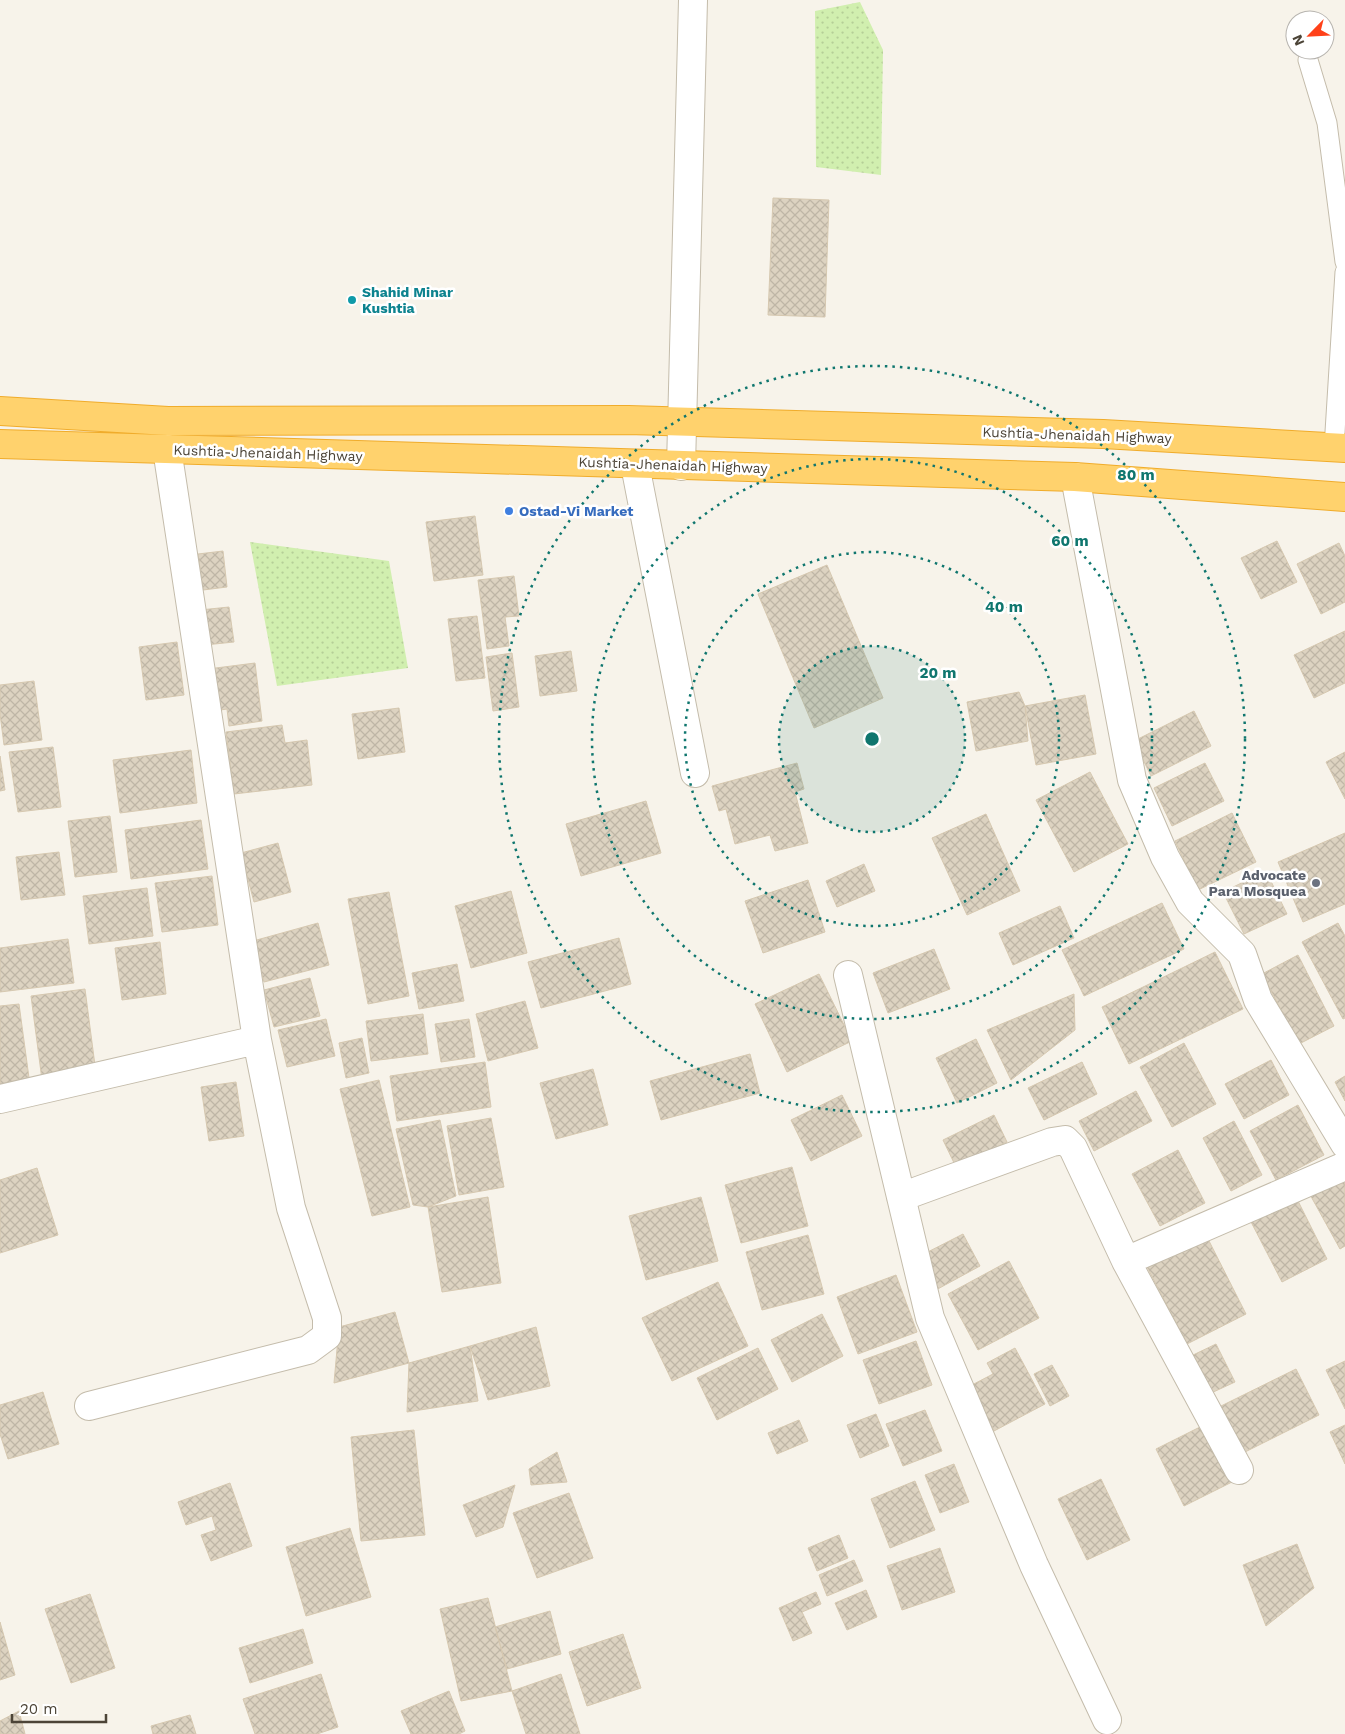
<svg xmlns="http://www.w3.org/2000/svg" width="1345" height="1734" font-family="'Work Sans',sans-serif">
<defs>
<pattern id="green-dots" width="8" height="8" patternUnits="userSpaceOnUse" patternTransform="scale(1.25)"><rect width="8" height="8" fill="#d1efaf"/><path d="M2 2h.1M6 6h.1" fill="none" stroke="#b5ce97" stroke-width="1.8" stroke-linecap="round"/></pattern>
<pattern id="building-cross-hatch" width="8" height="8" patternUnits="userSpaceOnUse" patternTransform="scale(1.25)"><rect width="8" height="8" fill="#ddd3c1"/><path d="M0 0l8 8M0 8l8-8" fill="none" stroke="#bfb6a6"/></pattern>
</defs>
<rect width="100%" height="100%" fill="#f7f3ea"/>
<!-- green -->
<path fill="url(#green-dots)" d="M860 2 883 50 881 175 816 167 815 11Z
M250 542 389 561 408 668 277 686Z"/>
<!-- building -->
<path fill="url(#building-cross-hatch)" stroke="#d6c8b0" d="M773 198 829 200 825 317 768 315Z
M475 516 483 575 434 581 426 522Z
M1277 541 1297 582 1261 599 1241 558Z
M1339 543 1345 556V602L1321 614 1297 564Z
M223 551 227 587 203 590 198 554Z
M827 565 883 698 814 728 758 594Z
M514 576 519 616 505 617 509 646 487 649 478 580Z
M229 607 234 642 205 645 200 610Z
M477 616 485 678 456 681 448 619Z
M1345 631V683L1314 698 1294 655Z
M177 642 184 695 146 700 139 647Z
M571 651 577 691 540 696 535 656Z
M512 653 519 707 493 711 486 657Z
M255 663 262 721 229 726 227 709 214 711 208 669Z
M34 681 42 740 4 745 0 714V685Z
M1019 692 1025 706 1028 741 976 751 967 702Z
M1085 695 1096 754 1036 765 1025 706Z
M399 708 405 752 358 759 352 714Z
M1194 711 1211 746 1151 776 1134 741Z
M282 725 285 743 307 740 312 785 234 794 226 732Z
M53 747 61 807 18 812 9 752Z
M191 750 197 803 120 813 113 760Z
M1345 752V799L1326 762Z
M0 756 5 790 0 791Z
M797 763 804 789 795 792 808 843 775 851 770 835 735 844 726 809 719 811 712 786Z
M1205 763 1224 801 1172 826 1154 788Z
M1090 772 1128 844 1074 872 1036 800Z
M646 801 661 853 581 876 566 824Z
M1232 813 1256 862 1198 890 1175 841Z
M986 814 1020 891 967 915 932 838Z
M110 816 117 872 75 877 68 821Z
M201 820 208 869 131 879 125 830Z
M1345 833V904L1303 922 1278 862Z
M278 843 291 892 254 902 241 853Z
M59 852 65 895 21 900 16 857Z
M864 864 875 891 837 907 826 881Z
M1266 871 1287 914 1244 934 1223 892Z
M212 876 218 925 162 932 155 883Z
M808 880 825 932 763 953 745 901Z
M147 888 153 936 89 944 83 896Z
M511 891 527 953 471 968 455 906Z
M389 892 409 996 368 1004 348 899Z
M1162 903 1184 949 1084 996 1062 950Z
M1060 906 1074 938 1013 965 999 933Z
M318 923 329 965 264 982 253 941Z
M1338 923 1345 936V1018L1343 1019 1302 942Z
M619 938 631 984 541 1008 528 962Z
M68 939 74 983 0 992V948Z
M160 942 166 994 122 1000 115 948Z
M934 949 950 989 888 1013 873 973Z
M1215 952 1243 1009 1129 1064 1102 1007Z
M1298 955 1334 1026 1299 1044 1262 974Z
M457 964 464 1001 419 1009 412 973Z
M819 974 852 1041 787 1072 755 1004Z
M310 978 320 1016 274 1027 264 990Z
M85 989 96 1073 42 1080 31 996Z
M1074 994 1075 1030 1011 1080 987 1030Z
M525 1001 538 1048 488 1061 476 1014Z
M19 1004 30 1085 0 1089V1006Z
M423 1014 428 1054 371 1061 366 1021Z
M326 1019 335 1056 287 1067 278 1030Z
M469 1019 475 1057 441 1062 435 1024Z
M362 1038 369 1073 346 1078 339 1043Z
M976 1039 997 1083 957 1103 936 1058Z
M1184 1043 1216 1104 1172 1127 1140 1067Z
M750 1054 760 1093 661 1120 650 1081Z
M1271 1060 1289 1095 1244 1119 1225 1084Z
M485 1062 491 1107 397 1121 390 1076Z
M1082 1062 1097 1094 1044 1120 1028 1088Z
M593 1069 608 1125 556 1139 540 1083Z
M1345 1076V1101L1335 1082Z
M379 1080 410 1207 372 1216 340 1089Z
M236 1082 244 1136 209 1141 201 1087Z
M1136 1091 1152 1121 1094 1151 1079 1121Z
M842 1095 862 1136 811 1161 791 1120Z
M1298 1105 1324 1155 1276 1180 1250 1131Z
M994 1115 1007 1142 956 1167 943 1140Z
M491 1118 504 1187 459 1195 447 1126Z
M440 1120 456 1196 428 1207 413 1205 396 1129Z
M1234 1121 1262 1175 1231 1191 1203 1138Z
M1178 1150 1205 1203 1160 1226 1132 1174Z
M792 1167 808 1226 741 1243 725 1185Z
M37 1168 58 1235 0 1253V1180Z
M1345 1176V1246L1340 1249 1308 1191Z
M1295 1195 1327 1259 1282 1282 1249 1218Z
M488 1197 501 1283 442 1292 428 1207Z
M701 1197 718 1261 646 1280 629 1216Z
M963 1234 980 1266 934 1291 916 1258Z
M808 1235 824 1294 762 1310 746 1252Z
M1206 1235 1246 1314 1187 1344 1146 1265Z
M1009 1261 1039 1318 978 1350 948 1294Z
M896 1275 917 1332 858 1354 837 1297Z
M718 1282 748 1346 672 1381 642 1318Z
M395 1312 409 1363 334 1383 339 1327Z
M822 1314 843 1356 792 1382 771 1340Z
M536 1327 550 1386 488 1400 470 1346Z
M916 1341 932 1385 879 1404 863 1360Z
M1216 1344 1235 1382 1209 1394 1191 1356Z
M470 1346 478 1401 407 1412 409 1363Z
M758 1348 778 1389 717 1420 697 1378Z
M1015 1348 1045 1404 994 1431 970 1386 993 1374 987 1363Z
M1345 1361V1409L1326 1370Z
M1052 1365 1069 1396 1050 1406 1034 1374Z
M1296 1369 1319 1415 1243 1453 1219 1407Z
M43 1392 59 1444 8 1459 0 1434V1405Z
M925 1410 942 1451 903 1466 886 1424Z
M876 1414 889 1446 860 1458 847 1425Z
M799 1420 808 1441 777 1454 768 1433Z
M1204 1425 1232 1482 1184 1506 1156 1449Z
M1345 1425V1464L1330 1432Z
M414 1430 425 1535 361 1541 351 1437Z
M557 1452 567 1482 531 1485 529 1469Z
M954 1464 969 1502 940 1513 925 1475Z
M1101 1479 1130 1540 1087 1560 1058 1499Z
M915 1481 935 1530 890 1548 871 1499Z
M230 1483 252 1546 211 1561 201 1535 216 1530 212 1516 186 1525 178 1502Z
M515 1485 503 1527 476 1537 463 1505Z
M569 1493 593 1558 537 1578 513 1513Z
M350 1528 371 1597 306 1616 286 1547Z
M839 1535 848 1558 817 1571 808 1548Z
M1297 1544 1314 1588 1266 1626 1243 1565Z
M940 1548 955 1592 902 1610 887 1566Z
M854 1560 863 1581 827 1596 819 1575Z
M866 1590 877 1617 847 1630 835 1603Z
M816 1592 821 1604 802 1612 812 1633 793 1641 779 1608Z
M90 1594 115 1668 71 1683 45 1609Z
M488 1598 512 1691 461 1701 440 1609Z
M550 1611 561 1654 507 1669 495 1627Z
M0 1622 15 1675 0 1680Z
M303 1629 313 1663 250 1683 239 1648Z
M623 1634 641 1688 587 1706 569 1652Z
M321 1674 338 1727 317 1734H255L243 1699Z
M561 1674 580 1734H526L512 1691Z
M449 1691 465 1731 459 1734H411L401 1711Z
M19 1711 25 1734H0V1721Z
M190 1715 196 1734H153L151 1726Z"/>
<g fill="none" stroke-linecap="round" stroke-linejoin="round">
<!-- lane casing -->
<g stroke="#c4bcab" stroke-width="21">
<path id="lane" d="M1308 60 1327 123 1345 262
M1334 448 1345 272"/>
</g>
<!-- street casing -->
<g stroke="#c4bcab" stroke-width="30">
<path id="street" d="M635 465 695 773
M681 466 693 0
M1075 477 1132 780 1165 857 1190 902 1242 954 1258 1000 1345 1144
M848 975 930 1318 1034 1565 1107 1720
M0 1099 257 1040
M901 1197 1052 1142 1065 1140 1073 1148 1126 1261 1239 1470
M1126 1261 1345 1166
M89 1406 308 1350 327 1336V1318L291 1208 257 1040 167 449"/>
</g>
<!-- highway casing -->
<g stroke="#f0ac2b" stroke-width="30">
<path id="highway" d="M0 411 168 421 628 420 1103 434 1345 448
M0 444 1075 477 1345 497"/>
</g>
<!-- lane -->
<use href="#lane" stroke="#fff" stroke-width="19"/>
<!-- street -->
<use href="#street" stroke="#fff" stroke-width="28"/>
<!-- highway -->
<use href="#highway" stroke="#ffd26d" stroke-width="28"/>
</g>
<!-- distance rings -->
<circle cx="872" cy="739" r="93" fill="#0f766e" fill-opacity=".12"/>
<g fill="none" stroke="#0f766e" stroke-width="2.5" stroke-dasharray="2.5 5">
<circle cx="872" cy="739" r="93"/>
<circle cx="872" cy="739" r="187"/>
<circle cx="872" cy="739" r="280"/>
<circle cx="872" cy="739" r="373"/>
</g>
<!-- markers -->
<circle fill="#0f9aa8" stroke="#fff" stroke-width="2" cx="352" cy="300" r="5"/>
<circle fill="#3f7fe0" stroke="#fff" stroke-width="2" cx="509" cy="511" r="5"/>
<circle fill="#6b7280" stroke="#fff" stroke-width="2" cx="1316" cy="883" r="5"/>
<g text-anchor="middle" stroke-width="5" stroke-linejoin="round" paint-order="stroke">
<!-- culture labels -->
<g font-size="14" font-weight="bold" fill="#0d838f" stroke="#fff" text-anchor="start">
<text x="362" y="297">Shahid Minar<tspan x="362" dy="16">Kushtia</tspan></text>
</g>
<!-- street labels -->
<g font-size="14" fill="#4c4437" stroke="#fff">
<text transform="translate(1077 435) rotate(2)" y="5">Kushtia-Jhenaidah Highway</text>
<text transform="translate(268 453) rotate(2)" y="5">Kushtia-Jhenaidah Highway</text>
<text transform="translate(673 465) rotate(2)" y="5">Kushtia-Jhenaidah Highway</text>
</g>
<!-- shop labels -->
<g font-size="14" font-weight="bold" fill="#366cbe" stroke="#fff" text-anchor="start">
<text x="519" y="516">Ostad-Vi Market</text>
</g>
<!-- worship labels -->
<g font-size="14" font-weight="bold" fill="#5b616d" stroke="#fff" text-anchor="end">
<text x="1306" y="880">Advocate<tspan x="1306" dy="16">Para Mosquea</tspan></text>
</g>
</g>
<circle cx="872" cy="739" r="8" fill="#0f766e" stroke="#fff" stroke-width="2.5"/>
<g font-size="15" text-anchor="middle" font-weight="bold" fill="#0f766e" stroke="#fff" stroke-width="5" stroke-linejoin="round" paint-order="stroke">
<text x="1136" y="480">80 m</text>
<text x="1070" y="546">60 m</text>
<text x="1004" y="612">40 m</text>
<text x="938" y="678">20 m</text>
</g>
<!-- north arrow -->
<g transform="translate(1310 35) rotate(246)"><circle r="24" fill="#ffffff" stroke="#b7b4af"/>
<path d="M0-4L9 19L0 12L-9 19Z" fill="#ff4119"/>
<text y="-8" font-size="14" font-weight="bold" text-anchor="middle" fill="#4c4437">N</text>
</g>
<!-- scale -->
<path d="M12 1714v8h94v-8" fill="none" stroke="#4c4437" stroke-width="2.5"/>
<text x="20" y="1714" font-size="15" fill="#4c4437" stroke="#ffffff" stroke-width="4" paint-order="stroke">20 m</text>
</svg>
